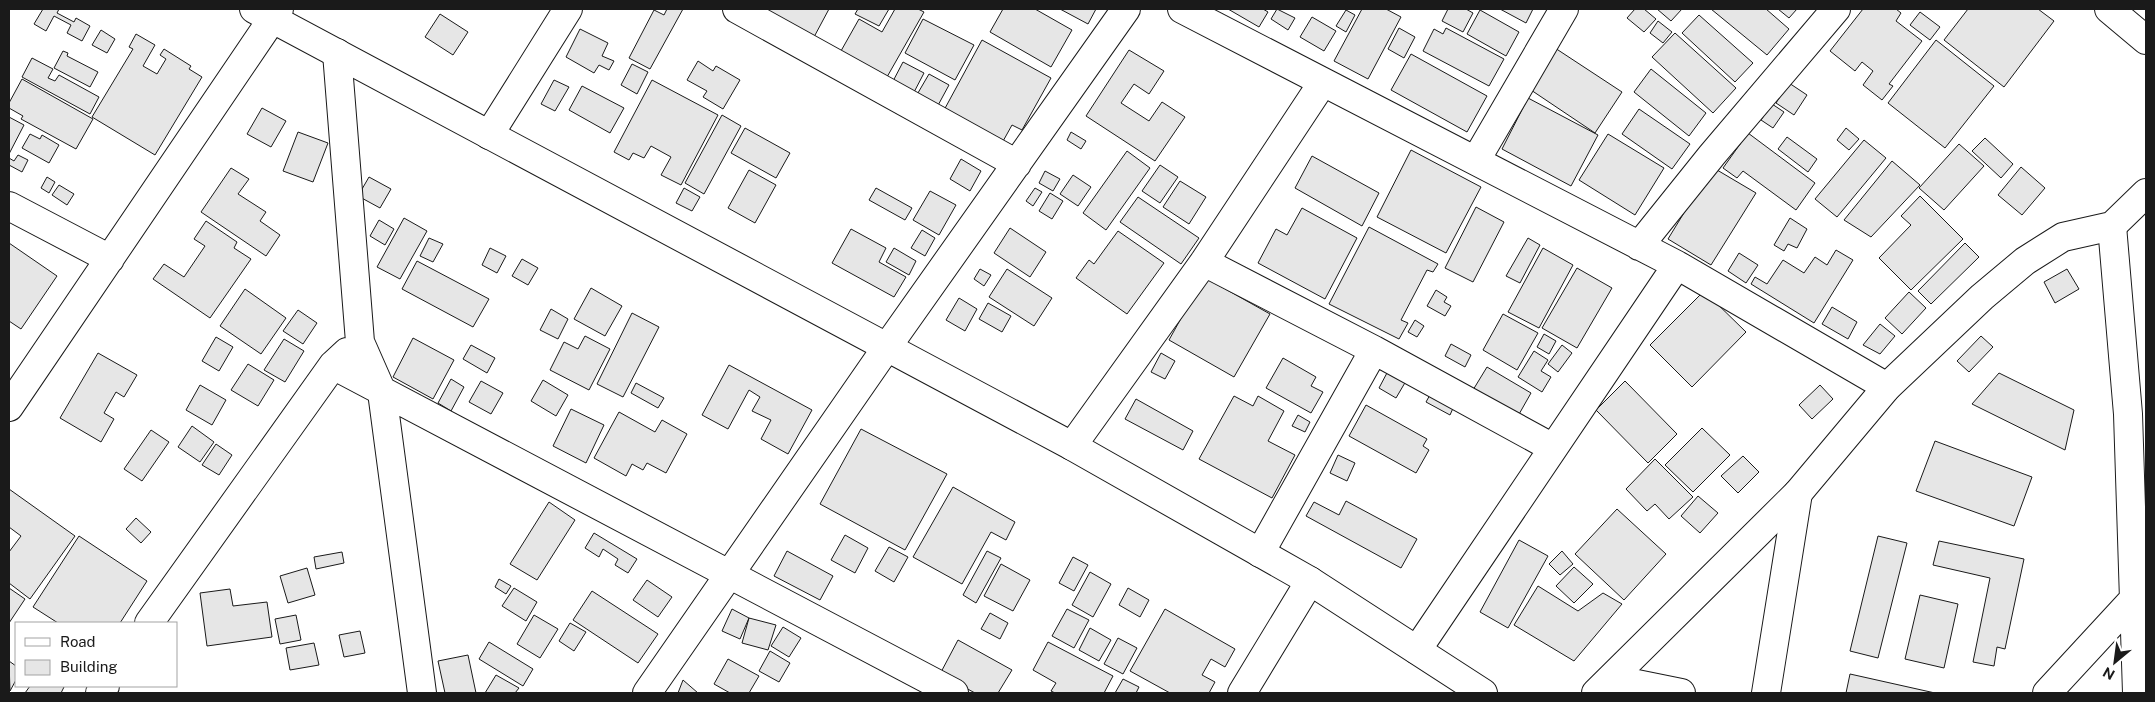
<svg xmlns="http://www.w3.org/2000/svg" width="2155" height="702" font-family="'Public Sans',sans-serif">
<rect width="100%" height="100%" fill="#fff"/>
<!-- building -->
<path fill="#e6e6e6" stroke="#1a1a1a" d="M43 9H59L57 13 74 22 76 18 90 26 82 41 67 33 71 25 54 16 46 31 34 24Z
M667 9H683L650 69 629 58 654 10 664 15Z
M760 9H829L814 37Z
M858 9H889L879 26 855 14Z
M895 9H918L924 12 883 84 837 58 859 19 882 32Z
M1003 9H1035L1072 30 1051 67 990 32Z
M1060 9H1096L1088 24Z
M1228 9H1263L1268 12 1259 27Z
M1277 9 1295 18 1288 30 1271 19Z
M1362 9H1386L1401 17 1368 79 1334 61Z
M1448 9H1466L1473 13 1463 32 1442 21Z
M1500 9H1533L1526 23Z
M1635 9H1644L1656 19 1644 32 1627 18Z
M1657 9H1682L1671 21Z
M1711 9H1766L1789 29 1767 55Z
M1778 9H1797L1789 18Z
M1863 9H1896L1901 13 1896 21 1922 41 1889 84 1893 86 1882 100 1863 85 1873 71 1862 62 1855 71 1830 51Z
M1968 9H2038L2054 21 2004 87 1944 40Z
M1346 10 1355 15 1346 32 1336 26Z
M1480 10 1519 32 1506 56 1467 34Z
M1920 12 1940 27 1930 40 1910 25Z
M440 14 468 32 453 55 425 37Z
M1699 15 1753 63 1735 82 1682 33Z
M1312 17 1336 31 1324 51 1300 37Z
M923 19 974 45 955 80 905 53Z
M1658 21 1672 32 1663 43 1650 33Z
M1399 28 1415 37 1404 58 1388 49Z
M1446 28 1504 59 1489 86 1423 51 1434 29 1443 34Z
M580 29 608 43 602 56 614 61 609 70 599 65 594 73 566 57Z
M101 30 115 39 107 53 92 45Z
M1675 33 1736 88 1713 113 1652 57Z
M136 34 155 45 143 66 157 74 166 59 160 55 164 49 191 66 189 69 202 77 155 155 92 117 133 49 129 47Z
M982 40 1051 78 1022 130 1012 125 1002 143 943 112Z
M1936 40 1994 86 1945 148 1888 103Z
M1555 48 1622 92 1595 133 1528 88Z
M1129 50 1164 71 1149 94 1134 84 1121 103 1149 121 1162 102 1185 117 1155 161 1086 116Z
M63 51 68 53 67 56 98 72 90 87 54 68Z
M1411 54 1487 96 1467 132 1391 90Z
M32 58 53 69 48 78 55 81 59 75 99 97 90 114 22 77Z
M698 61 713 71 716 66 740 80 723 109 703 97 707 91 687 80Z
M903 62 924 73 912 96 891 85Z
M632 64 648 72 637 94 621 85Z
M1651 69 1706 113 1689 136 1634 92Z
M929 74 949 85 936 109 915 98Z
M22 79 93 119 76 149 21 119 23 116 9 108V103Z
M554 80 569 87 555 111 541 104Z
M652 80 718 115 681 185 661 175 671 157 651 146 644 158 633 153 629 160 614 152Z
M1789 83 1807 95 1794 115 1776 103Z
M582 86 624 108 610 133 569 110Z
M1528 98 1598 135 1571 186 1502 149Z
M1772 104 1784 112 1773 128 1761 120Z
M262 108 286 121 271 147 247 134Z
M1639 109 1690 144 1672 169 1622 134Z
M722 115 741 126 704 194 685 183Z
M9 117 24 125 9 154Z
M745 128 790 153 776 178 731 153Z
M1846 128 1859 139 1849 150 1837 140Z
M298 132 328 143 313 182 283 171Z
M1071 132 1086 141 1081 149 1067 140Z
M1748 133 1815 183 1796 210 1743 171 1737 178 1723 168Z
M30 134 40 139 42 135 59 145 49 163 22 148Z
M1608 134 1664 168 1635 215 1579 180Z
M1787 137 1817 159 1808 172 1778 149Z
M1985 138 2013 164 2001 178 1972 151Z
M1864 140 1886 158 1837 217 1815 199Z
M1959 144 1984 166 1944 210 1919 188Z
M1411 150 1481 187 1446 253 1377 217Z
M1127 151 1150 168 1106 230 1083 213Z
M18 155 28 160 22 172 9 165V158L14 161Z
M1312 156 1379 193 1362 226 1295 188Z
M961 159 981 171 970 191 950 179Z
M1892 161 1920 185 1871 237 1844 220Z
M1160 165 1178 177 1160 203 1142 191Z
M1712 167 1756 193 1711 265 1668 239Z
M2021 167 2045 188 2022 215 1998 195Z
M231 168 249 179 238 194 266 212 260 221 280 235 266 256 201 212Z
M749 170 776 185 755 223 728 208Z
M1045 171 1060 179 1053 191 1039 183Z
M1073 175 1091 187 1078 206 1060 194Z
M47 177 55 182 49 193 41 188Z
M369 177 391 189 380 208 358 196Z
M1180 181 1206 197 1189 224 1163 207Z
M59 185 74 194 67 205 52 195Z
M684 188 700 197 692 211 676 203Z
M876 188 912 208 905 220 869 200Z
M1035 188 1042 192 1033 206 1026 201Z
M930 191 956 205 939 235 913 220Z
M1050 193 1063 201 1052 219 1039 211Z
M1920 196 1963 239 1911 290 1879 258 1911 225 1901 216Z
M1138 197 1199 238 1181 264 1120 222Z
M1476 207 1504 222 1473 282 1445 268Z
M1302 208 1357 238 1325 299 1258 263 1276 229 1287 235Z
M404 218 427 231 400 279 377 267Z
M1790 218 1807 229 1797 248 1788 244 1784 251 1774 245Z
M379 220 394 229 385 245 370 236Z
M206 221 237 242 234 248 251 259 210 318 153 279 164 264 184 277 205 246 194 239Z
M1369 227 1438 264 1433 272 1427 270 1401 320 1408 323 1399 339 1329 304Z
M1010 228 1046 252 1030 277 994 253Z
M851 229 886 248 879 262 906 277 894 297 832 263Z
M922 230 935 238 925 256 911 248Z
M1118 231 1164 263 1127 314 1076 278 1089 260 1094 264Z
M429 238 443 244 433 262 420 256Z
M1528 238 1540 245 1520 283 1506 276Z
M9 243 57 276 21 329 9 321Z
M1965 243 1979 257 1931 304 1918 291Z
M490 248 506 256 497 273 482 265Z
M894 248 916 261 909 275 886 262Z
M1543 248 1573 265 1539 328 1508 312Z
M1836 250 1853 260 1814 323 1751 284 1755 277 1767 284 1783 260 1804 273 1815 257 1827 265Z
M1739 253 1758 265 1746 283 1728 271Z
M522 259 538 268 528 285 512 276Z
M417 261 489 299 473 327 402 289Z
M1577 268 1612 288 1577 348 1542 328Z
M980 269 991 275 984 286 974 279Z
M1007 269 1052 298 1034 326 989 297Z
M2067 269 2079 289 2055 303 2044 282Z
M1204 277 1270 314 1234 377 1169 340Z
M591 288 622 306 605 336 574 319Z
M245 289 286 318 261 354 220 326Z
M1436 290 1447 297 1444 302 1451 306 1445 316 1427 306Z
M1704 291 1746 332 1692 387 1650 345Z
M1909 292 1926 308 1902 334 1885 318Z
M959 298 977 309 965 331 946 320Z
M988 303 1011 316 1002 332 979 319Z
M1832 307 1857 322 1848 339 1822 324Z
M551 309 568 319 558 339 540 330Z
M298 310 317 323 303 344 283 331Z
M632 313 659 327 623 397 597 384Z
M1503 314 1538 333 1517 370 1483 350Z
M1415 320 1424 326 1417 337 1408 332Z
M1880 324 1895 336 1880 354 1863 345Z
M1544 334 1556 341 1549 354 1537 347Z
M585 336 610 349 589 390 550 370 564 342 578 349Z
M1981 336 1993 347 1969 372 1957 361Z
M216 337 233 347 219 371 202 361Z
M413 338 454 360 433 399 393 377Z
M284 339 304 351 285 382 264 370Z
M1451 344 1471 355 1465 367 1445 356Z
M471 345 495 358 487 373 463 359Z
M1562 345 1572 353 1558 372 1548 364Z
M1534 351 1548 360 1541 371 1551 377 1542 392 1518 377Z
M98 353 137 375 124 397 116 392 104 413 114 419 101 442 60 418Z
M1161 353 1175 361 1165 379 1151 372Z
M1283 358 1316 377 1311 386 1323 392 1311 413 1266 388Z
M248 364 274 380 258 406 231 390Z
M729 365 812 410 788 454 761 439 771 420 752 411 760 397 749 390 728 429 702 415Z
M1487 367 1531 393 1518 416 1473 390Z
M1388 371 1406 381 1396 398 1379 388Z
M1999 373 2074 410 2065 450 1972 404Z
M451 379 464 387 451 411 438 403Z
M543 380 568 395 556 416 531 401Z
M481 381 503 393 491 414 469 402Z
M1625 381 1677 434 1648 463 1596 410Z
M636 383 664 398 658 408 631 393Z
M200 385 226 400 212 425 186 410Z
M1820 385 1833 399 1812 419 1799 405Z
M1431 393 1454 406 1450 415 1426 402Z
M1234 396 1253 406 1258 396 1284 411 1268 441 1295 455 1272 498 1199 459Z
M1136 399 1193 431 1183 450 1125 419Z
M1366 405 1427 439 1423 446 1429 450 1416 473 1349 436Z
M571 409 604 425 586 463 553 446Z
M619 412 655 432 662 420 687 434 666 473 647 463 643 470 632 464 626 476 594 458Z
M1298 415 1310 422 1305 432 1292 426Z
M192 426 214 442 200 462 178 447Z
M1702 428 1730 455 1693 492 1665 465Z
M861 429 947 474 905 550 820 504Z
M151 430 169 442 142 481 124 469Z
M1935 441 2032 477 2014 526 1916 491Z
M216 444 232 455 219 475 202 465Z
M1338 455 1355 463 1347 481 1330 473Z
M1743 456 1759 472 1738 493 1721 476Z
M1655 459 1693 497 1669 519 1655 504 1647 511 1626 489Z
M953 487 1015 522 1006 540 991 532 962 584 913 557Z
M9 489 75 536 30 599 9 583V552L21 536 9 527Z
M1698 496 1718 513 1700 533 1681 516Z
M1346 501 1417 539 1401 568 1306 516 1314 502 1339 515Z
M549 502 575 520 537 580 510 564Z
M1617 509 1666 554 1624 600 1575 554Z
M136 518 151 532 141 543 126 529Z
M594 533 637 559 628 573 615 565 618 559 603 549 599 557 585 548Z
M845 535 868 548 855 573 831 560Z
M79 536 147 581 120 623H58L33 607Z
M1878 536 1907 543 1878 658 1850 651Z
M1519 540 1548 556 1508 628 1480 612Z
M1939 541 2024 559 2005 649 1997 647 1994 666 1973 662 1990 578 1933 565Z
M889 547 908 557 894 582 875 571Z
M787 551 833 576 820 600 774 576Z
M987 551 1001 558 976 603 963 595Z
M1562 551 1573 564 1560 575 1549 564Z
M342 552 344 563 316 569 314 557Z
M1073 557 1088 565 1074 591 1059 583Z
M1001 564 1030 580 1013 611 984 596Z
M1574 567 1593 584 1574 603 1556 586Z
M307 568 315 595 288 603 280 576Z
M1090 572 1111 584 1093 617 1072 605Z
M499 579 511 586 506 594 495 587Z
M647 580 672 597 658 617 633 600Z
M1538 586 1578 611 1603 593 1622 604 1574 661 1514 625Z
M9 588 25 599 9 623Z
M514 588 537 602 526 621 502 606Z
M1128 588 1149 600 1140 617 1119 605Z
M230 589 233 606 267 602 272 637 207 646 200 593Z
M592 591 658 634 638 663 573 620Z
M1920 595 1958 604 1944 668 1905 659Z
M732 609 749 618 740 639 722 631Z
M1067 609 1089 620 1074 648 1052 636Z
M1165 609 1235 649 1225 667 1211 659 1202 675 1215 682 1209 693H1170L1130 671Z
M990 613 1008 623 1000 639 981 629Z
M296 615 301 640 280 644 275 619Z
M534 615 558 629 540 658 517 644Z
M749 618 776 625 768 650 742 643Z
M570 623 586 632 574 651 559 641Z
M783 627 801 638 789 657 771 646Z
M1090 628 1111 640 1099 661 1079 650Z
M360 631 365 653 344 657 339 635Z
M1118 638 1137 648 1123 674 1104 664Z
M958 640 1012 670 998 693H975L940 674Z
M489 642 533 669 523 686 479 659Z
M1048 642 1113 676 1104 693H1055L1051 691 1056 683 1033 670Z
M314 643 319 665 290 670 286 648Z
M770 651 790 663 779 682 759 671Z
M468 655 476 693H445L438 661Z
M728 659 759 676 749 693H730L714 684Z
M9 661 16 666V680L10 691Z
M1850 674 1935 693H1846Z
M496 675 519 688 515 693H485Z
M1123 679 1139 687 1136 693H1115Z
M683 680 698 693H678Z
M30 686H62L64 687 61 693H25Z"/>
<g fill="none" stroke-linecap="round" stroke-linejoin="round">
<!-- street casing -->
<g stroke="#1a1a1a" stroke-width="30">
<path id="street" d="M737 9 1017 164
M1182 9 1677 265 1887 387
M2109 9 2146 40
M337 53 360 342 382 392 422 693
M489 135 568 9
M1476 160 1564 9
M9 206 110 259
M2112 226 2128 414 2137 693
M1639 246 1712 155 1836 9
M1204 262 1374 350 1553 448
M333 365 954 693
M9 407 279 9
M1072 446 1204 262 1323 82
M1260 553 1374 350
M149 623 333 365 347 352
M1417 650 1677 265
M1612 679 1681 693
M100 693 105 686
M647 693 887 347 1126 9
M1242 693 1310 581
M1766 693 1798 493
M2047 693 2132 601 2142 600"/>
</g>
<!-- secondary casing -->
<g stroke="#1a1a1a" stroke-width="30">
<path id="secondary" d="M254 9 1072 446 1310 581 1483 693
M1596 693 1798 493 1887 387 1982 297 2025 261 2063 237 2112 226 2146 193"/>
</g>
<!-- street -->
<use href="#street" stroke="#fff" stroke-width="28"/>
<!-- secondary -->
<use href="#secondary" stroke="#fff" stroke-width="28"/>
</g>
<!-- border -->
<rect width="2155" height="702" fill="none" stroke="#1a1a1a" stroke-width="20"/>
<!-- legend -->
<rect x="15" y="622" width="162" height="65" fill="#ffffff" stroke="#a3a3a3"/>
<rect x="25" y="638" width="25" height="8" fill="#ffffff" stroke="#a3a3a3"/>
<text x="60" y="647" font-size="15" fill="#1a1a1a">Road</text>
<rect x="25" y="660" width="25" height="15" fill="#e6e6e6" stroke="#a3a3a3"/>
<text x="60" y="672" font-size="15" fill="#1a1a1a">Building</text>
<!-- north arrow -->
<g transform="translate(2115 662) rotate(209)" stroke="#ffffff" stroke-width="4" paint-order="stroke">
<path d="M0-4L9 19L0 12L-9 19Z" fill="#1a1a1a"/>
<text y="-8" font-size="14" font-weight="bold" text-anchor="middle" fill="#1a1a1a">N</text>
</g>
</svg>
